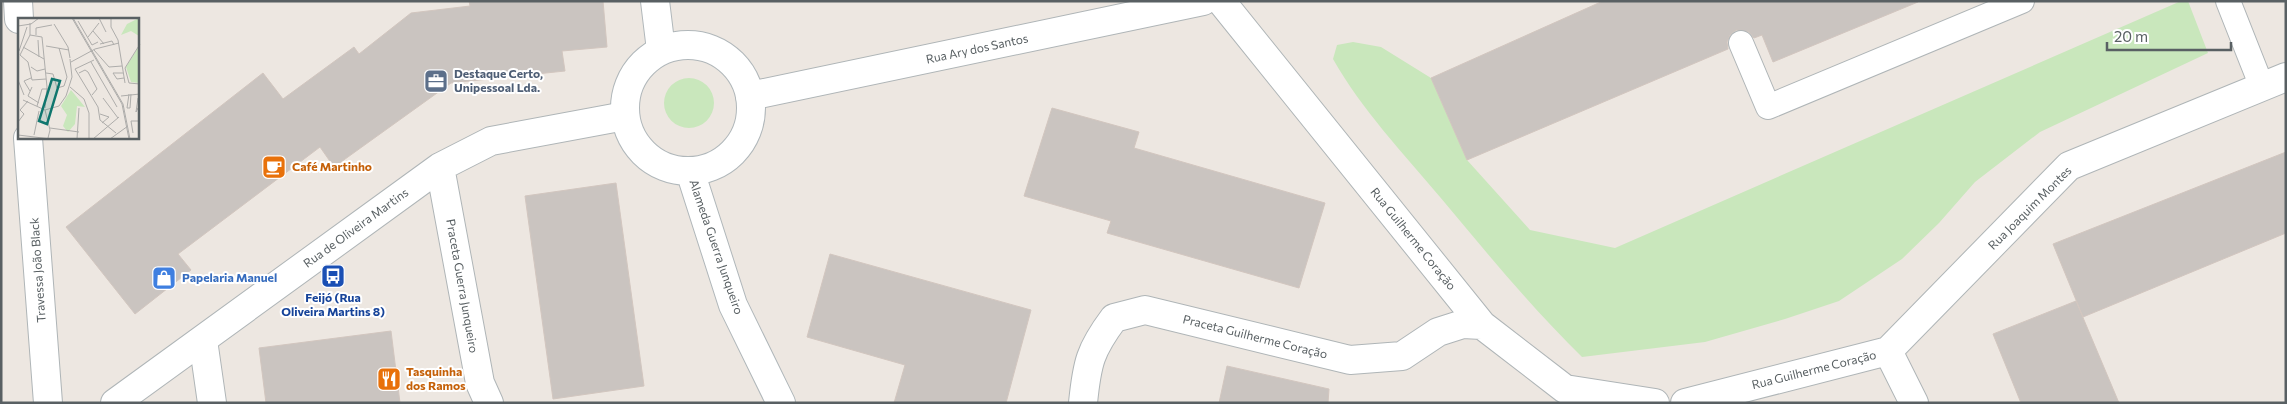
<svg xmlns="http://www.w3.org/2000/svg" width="2287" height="404" font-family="Commissioner,sans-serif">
<rect width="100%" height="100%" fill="#ede7e1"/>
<!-- green -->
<path fill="#c9e7bc" d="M2181 1H2188L2208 53 2040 132 1975 182 1939 223 1902 259 1839 301 1785 319 1705 342 1582 357C1531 307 1486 252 1440 197 1403 153 1362 110 1333 59L1337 45 1353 42 1381 47 1431 78 1467 160 1530 230 1615 248Z
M664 103a25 25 0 1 1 50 0a25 25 0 1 1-50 0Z"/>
<!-- building -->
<path fill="#cac4c0" stroke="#d2c6bf" d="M469 1H603L607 47 562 51 565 71 451 83 334 167 320 147 178 254 191 270 135 314 66 227 263 73 283 99 354 47 359 54 411 13 470 6Z
M1603 1H1918V2L1773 62 1762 35 1754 38 1749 32 1736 30 1730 35 1727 42 1728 49 1467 160 1431 78Z
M1052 108 1139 132 1134 148 1325 203 1299 288 1107 233 1111 221 1024 196Z
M2286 152V233L2083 317 2053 244Z
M616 183 644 386 553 399 525 196Z
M830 254 1031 310 1006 403H894L905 365 807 337Z
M2076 301 2119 403H2021L1993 334Z
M391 331 400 403H266L259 348Z
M1227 366 1329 389 1328 403H1219Z"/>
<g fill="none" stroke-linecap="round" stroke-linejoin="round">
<!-- lane casing -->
<g stroke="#afb5b7" stroke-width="26">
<path id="lane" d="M2228 1 2262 87
M1741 43 1768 107 2022 1"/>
</g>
<!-- street casing -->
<g stroke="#afb5b7" stroke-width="30">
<path id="street" d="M18 1 19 19
M1221 1 1482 325 1565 389 1655 403
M750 96 1203 1
M28 138 48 403
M440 167 480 383 489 403
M203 340 212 403
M1888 351 2069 166 2286 77
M1888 351 1914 403
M115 403 440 167 491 141 625 116
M1083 403C1087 363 1090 350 1114 318L1145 310 1350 360 1402 356 1438 332 1463 324 1482 325
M1685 403 1888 351"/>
</g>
<!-- secondary casing -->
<g stroke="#b0b7ba" stroke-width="30">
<path id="secondary" d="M655 1 661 50
M625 108a63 63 0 1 1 126 0a63 63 0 1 1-126 0Z
M690 171 733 305 781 403"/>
</g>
<!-- lane -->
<use href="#lane" stroke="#fff" stroke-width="24"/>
<!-- street -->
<use href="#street" stroke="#fff" stroke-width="28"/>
<!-- secondary -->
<use href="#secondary" stroke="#fff" stroke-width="28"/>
</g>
<!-- icons -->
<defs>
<g id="office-square" transform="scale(1.25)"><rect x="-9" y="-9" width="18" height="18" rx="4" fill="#5c6f8a" stroke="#fff"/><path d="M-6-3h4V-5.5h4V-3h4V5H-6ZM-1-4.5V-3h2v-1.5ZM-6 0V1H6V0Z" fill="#fff"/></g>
<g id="cafe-square" transform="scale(1.25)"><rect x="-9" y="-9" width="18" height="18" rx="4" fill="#e8710a" stroke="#fff"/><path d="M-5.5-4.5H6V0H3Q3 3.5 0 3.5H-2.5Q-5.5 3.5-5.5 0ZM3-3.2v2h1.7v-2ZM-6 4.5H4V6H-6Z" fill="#fff"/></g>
<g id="bus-square" transform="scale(1.25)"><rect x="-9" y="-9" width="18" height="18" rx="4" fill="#1a4fb4" stroke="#fff"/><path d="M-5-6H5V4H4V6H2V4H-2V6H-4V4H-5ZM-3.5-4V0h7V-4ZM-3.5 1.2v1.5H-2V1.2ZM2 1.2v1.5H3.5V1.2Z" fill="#fff"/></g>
<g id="shop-square" transform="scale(1.25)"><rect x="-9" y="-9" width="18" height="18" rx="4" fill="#3f7fe0" stroke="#fff"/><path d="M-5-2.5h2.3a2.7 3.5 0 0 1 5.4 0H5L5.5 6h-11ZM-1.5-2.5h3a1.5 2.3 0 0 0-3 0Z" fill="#fff"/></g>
<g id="restaurant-square" transform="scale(1.25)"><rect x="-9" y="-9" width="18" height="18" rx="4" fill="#e8710a" stroke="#fff"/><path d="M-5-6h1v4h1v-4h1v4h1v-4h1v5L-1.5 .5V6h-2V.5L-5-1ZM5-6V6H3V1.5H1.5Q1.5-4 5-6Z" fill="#fff"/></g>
</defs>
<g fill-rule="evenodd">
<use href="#office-square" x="436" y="81"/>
<use href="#cafe-square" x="274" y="167"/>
<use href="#bus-square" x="333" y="276"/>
<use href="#shop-square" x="164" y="278"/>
<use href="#restaurant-square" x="389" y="379"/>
</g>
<g text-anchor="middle" stroke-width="4" stroke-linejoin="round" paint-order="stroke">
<!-- street labels -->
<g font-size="12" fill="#596063" stroke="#fff">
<text transform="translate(977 49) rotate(-12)" y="4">Rua Ary dos Santos</text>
<text transform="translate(2030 208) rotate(-45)" y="4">Rua Joaquim Montes</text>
<text transform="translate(356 228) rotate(-36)" y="4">Rua de Oliveira Martins</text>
<text transform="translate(1413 239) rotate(51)" y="4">Rua Guilherme Coração</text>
<text transform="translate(716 247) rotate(71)" y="4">Alameda Guerra Junqueiro</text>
<text transform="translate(38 270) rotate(-94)" y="4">Travessa João Black</text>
<text transform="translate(462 286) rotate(80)" y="4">Praceta Guerra Junqueiro</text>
<text transform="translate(1255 337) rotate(14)" y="4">Praceta Guilherme Coração</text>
<text transform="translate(1814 370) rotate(-14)" y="4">Rua Guilherme Coração</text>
</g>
<!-- service labels -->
<g font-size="12" font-weight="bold" fill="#4e5e75" stroke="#fff" text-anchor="start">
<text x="454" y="78">Destaque Certo,<tspan x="454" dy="14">Unipessoal Lda.</tspan></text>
</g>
<!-- food labels -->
<g font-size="12" font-weight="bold" fill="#c56008" stroke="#fff" text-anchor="start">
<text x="292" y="171">Café Martinho</text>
<text x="406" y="376">Tasquinha<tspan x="406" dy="14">dos Ramos</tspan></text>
</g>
<!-- shop labels -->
<g font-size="12" font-weight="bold" fill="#366cbe" stroke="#fff" text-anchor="start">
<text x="182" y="282">Papelaria Manuel</text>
</g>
<!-- transit labels -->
<g font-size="12" font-weight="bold" fill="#164399" stroke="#fff">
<text x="333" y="302">Feijó (Rua<tspan x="333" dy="14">Oliveira Martins 8)</tspan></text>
</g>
</g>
<!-- overview -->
<g transform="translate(18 18)">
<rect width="121" height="121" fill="#ede7e1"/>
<path d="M121 0V18L113 13 103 17 109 6ZM121 28V65L113 64 108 49ZM53 72 67 89 59 88 57 106 50 114 45 108 49 97 43 88Z" fill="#c9e7bc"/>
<path fill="none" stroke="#aeadab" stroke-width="1" d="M54 0 104 86 111 121M55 0 105 86 112 121M81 0 88 14M93 0V9L100 22 107 65M60 3 74 27 80 24M12 5V17L2 37 10 44 14 62 28 61M36 6 50 29 52 40M0 8 13 6 21 0M75 13 86 26M12 17 24 19 29 69 27 90M18 17V10L34 7M70 19 81 5M20 22 21 39M82 26 94 23 96 27M122 26 107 50 111 65 122 66M28 28 51 32M5 29 26 41M76 32 91 49 104 48M1 33 9 9M76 42 57 51 80 89 82 102 98 115M53 44 77 31 101 25M73 44 99 89M13 49 19 53 27 51M28 55 35 56 39 70M61 55 67 52 70 54 79 71 74 77M105 55H95L99 61 106 60M0 62 6 77M14 69 10 78 21 85M52 69 66 81 71 95V121M39 70 46 68 49 59 41 30M12 73 6 63 13 60M111 76 109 90H112L113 76M103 78 122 76M85 80 100 100M5 82 27 92M19 88 24 71H30M120 90 118 94 120 80M27 92 41 88 48 78 54 59 52 41M27 92 32 112 30 120M82 96 91 99 84 105M0 104 6 96 2 92 10 83M32 110 61 114M115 115 113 103H122M0 117 33 121M16 117 21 93M59 121 61 90M75 121 101 99M92 121 110 108"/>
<path fill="#0f766e" fill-opacity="0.15" stroke="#0f766e" stroke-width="2.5" d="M34 61 42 63 29 106 21 103Z"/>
<rect width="121" height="121" fill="none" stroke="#596063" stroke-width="2.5"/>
</g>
<!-- border -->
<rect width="2287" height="404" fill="none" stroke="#596063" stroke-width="5"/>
<!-- scale -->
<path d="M2107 42v8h124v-8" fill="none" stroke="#596063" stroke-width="2.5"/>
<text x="2114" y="42" font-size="15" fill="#596063" stroke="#ffffff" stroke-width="4" paint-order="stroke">20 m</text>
</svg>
